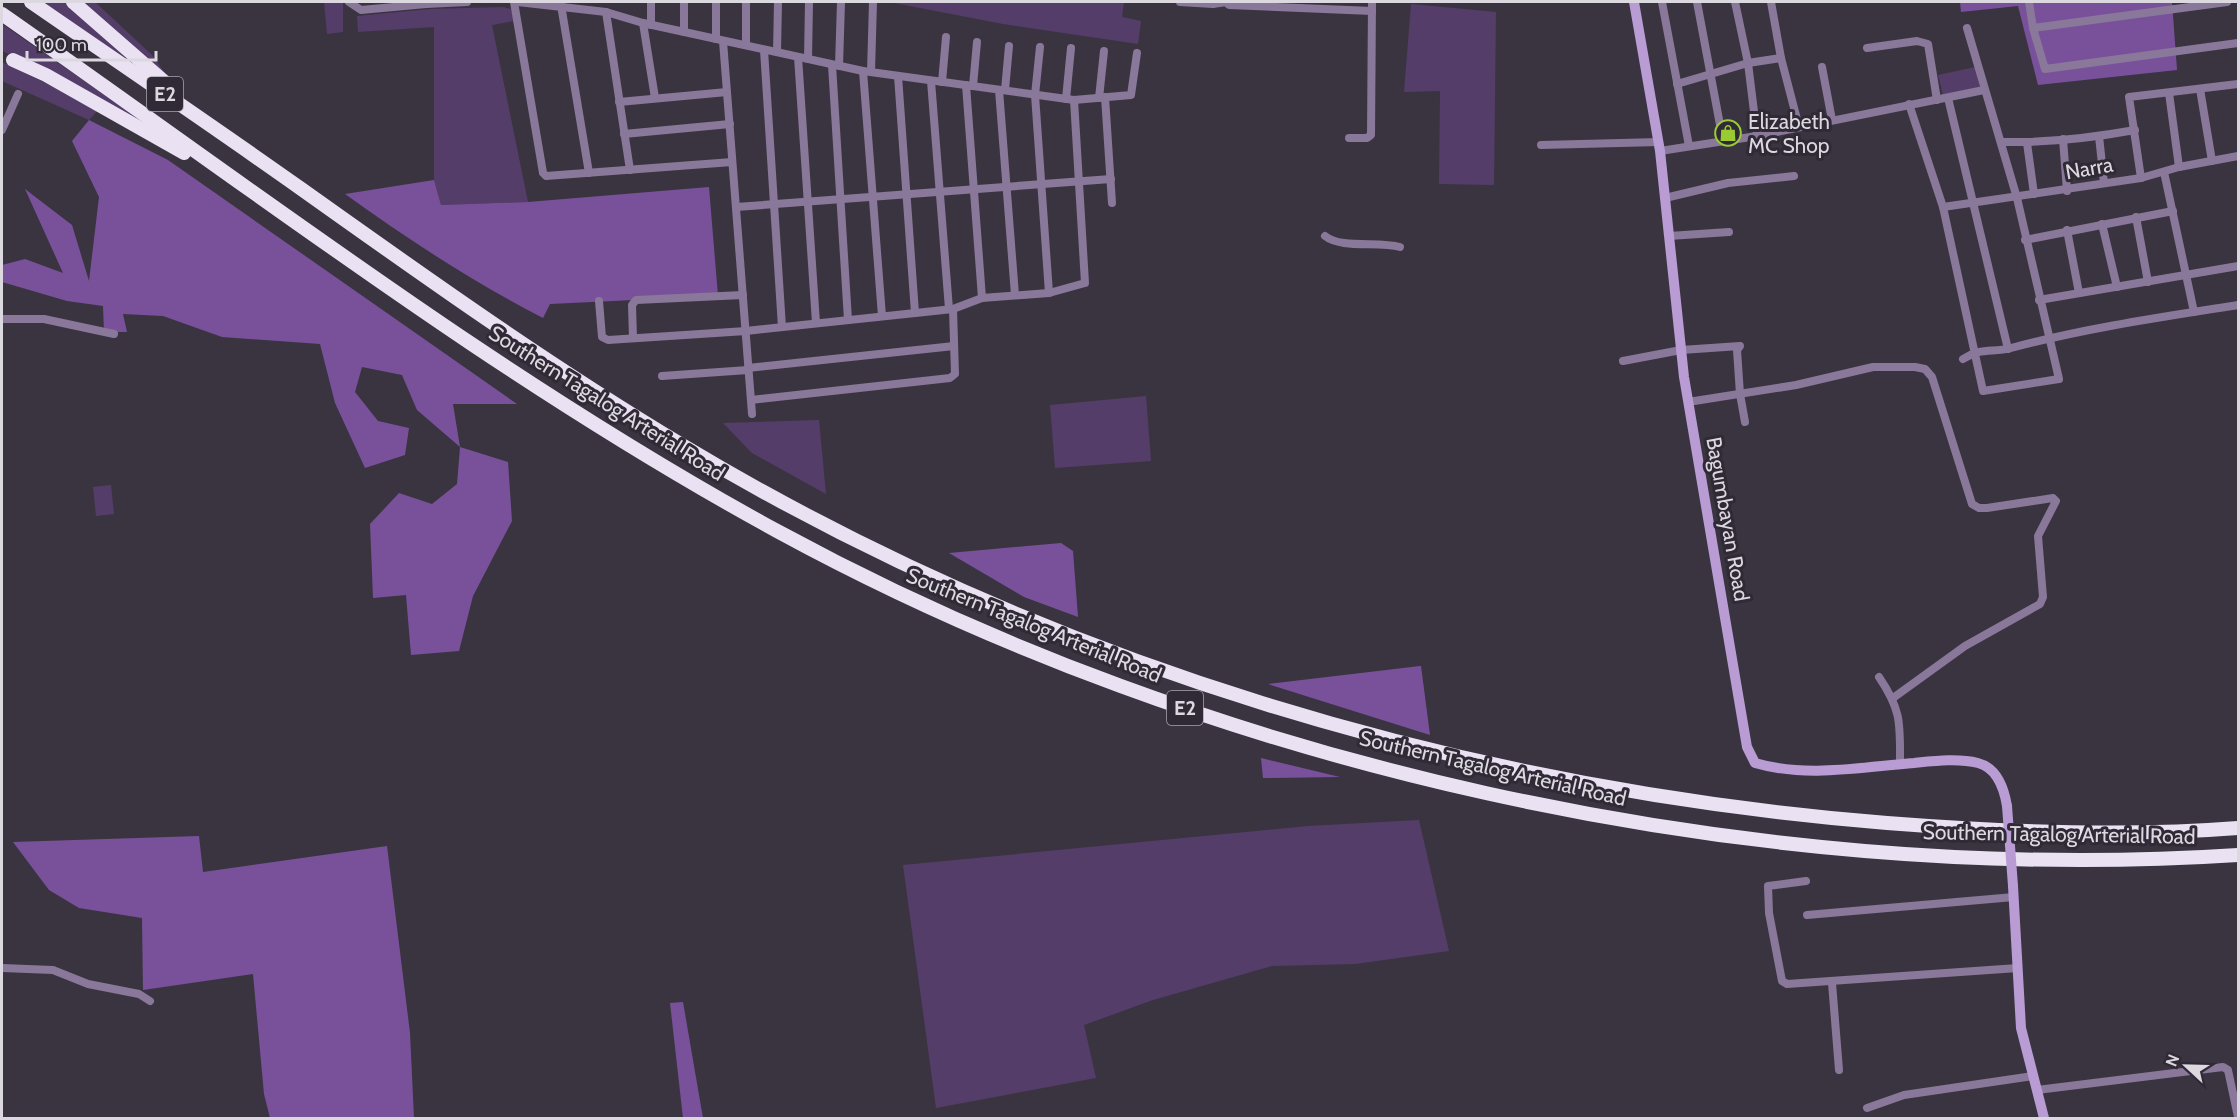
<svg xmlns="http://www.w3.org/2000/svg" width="2240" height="1120" viewBox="0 0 2240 1120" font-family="Cabin,sans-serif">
<rect width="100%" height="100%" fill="#3a3441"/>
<g fill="#553d6a">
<path d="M 39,2 L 67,2 L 125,55 L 125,58 L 122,59 Z"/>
<path d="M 78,2 L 95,2 L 152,55 L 172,83 Z"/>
<path d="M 324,2 L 343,2 L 343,32 L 327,34 Z"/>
<path d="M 889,2 L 1124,2 L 1122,17 L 1141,21 L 1138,44 L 1003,24 Z"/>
<path d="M 1411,4 L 1496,12 L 1494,185 L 1439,184 L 1440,91 L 1404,92 Z"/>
<path d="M 503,7 L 511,9 L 514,21 L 492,25 L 528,202 L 441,205 L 434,180 L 434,27 L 358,32 L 357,16 L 430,9 Z"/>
<path d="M 2,24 L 135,116 L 133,118 L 45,70 L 2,51 Z"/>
<path d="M 2,62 L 99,109 L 89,120 L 2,81 Z"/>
<path d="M 1975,67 L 1980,87 L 1943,95 L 1938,75 Z"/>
<path d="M 1146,396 L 1151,461 L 1055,468 L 1050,405 Z"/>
<path d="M 819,420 L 826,494 L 752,453 L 723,423 Z"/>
<path d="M 111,485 L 114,514 L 96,516 L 93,487 Z"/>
<path d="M 1419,820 L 1449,951 L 1355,964 L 1272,966 L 1153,1000 L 1084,1025 L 1096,1078 L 936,1108 L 903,865 L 1308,826 Z"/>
</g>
<g fill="#79519b">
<path d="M 1960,2 L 2172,2 L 2177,70 L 2038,85 L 2018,6 L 1961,12 Z"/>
<path d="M 89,120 L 168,160 L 517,404 L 453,404 L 460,447 L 508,462 L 512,521 L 473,596 L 459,651 L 411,655 L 406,595 L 373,598 L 370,524 L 399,493 L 432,504 L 457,484 L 460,447 L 417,410 L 402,375 L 362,367 L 355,392 L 378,421 L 409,428 L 405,455 L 365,468 L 335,403 L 320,344 L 222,337 L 163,316 L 123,314 L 127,332 L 104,332 L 103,306 L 67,301 L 2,282 L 2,265 L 25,259 L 63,273 L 25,189 L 72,225 L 89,281 L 99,197 L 72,141 Z"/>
<path d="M 434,180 L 441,205 L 528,202 L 709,187 L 718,296 L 550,304 L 543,318 C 473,282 409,240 345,194 Z"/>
<path d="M 1061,543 L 1073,551 L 1078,617 L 1024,597 L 949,553 Z"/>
<path d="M 1421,666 L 1430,735 L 1268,684 L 1420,666 Z"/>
<path d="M 1261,758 L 1340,777 L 1263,778 Z"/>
<path d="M 199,836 L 203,872 L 387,846 L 410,1033 L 414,1118 L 270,1118 L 264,1094 L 253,974 L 143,990 L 142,918 L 79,908 L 49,890 L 13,842 Z"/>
<path d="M 683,1002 L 703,1118 L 683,1118 L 670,1003 Z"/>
</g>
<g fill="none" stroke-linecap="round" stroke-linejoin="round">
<g stroke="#89789a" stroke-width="8">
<path d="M 349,2 L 361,10 L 426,4 L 426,2"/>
<path d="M 514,2 L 543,173 L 546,176 L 732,162"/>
<path d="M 518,2 L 606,12 L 643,23 L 863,71 L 1074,100 L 1131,95 L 1137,53"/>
<path d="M 1180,2 L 1213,4 L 1226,2 L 1229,5 L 1372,11"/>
<path d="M 1662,2 L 1689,146"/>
<path d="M 1697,2 L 1723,141"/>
<path d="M 1735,2 L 1748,63 L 1757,136"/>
<path d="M 1771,2 L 1781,58 L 1799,127"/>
<path d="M 2029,2 L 2033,28 L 2045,69 L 2238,43"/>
<path d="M 426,4 L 467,2"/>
<path d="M 561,5 L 589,173"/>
<path d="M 606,12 L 630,170"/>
<path d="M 643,23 L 655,98"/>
<path d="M 651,25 L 651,2"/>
<path d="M 2033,28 L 2227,2"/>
<path d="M 684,32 L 684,2"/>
<path d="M 716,39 L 716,2"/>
<path d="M 723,41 L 752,414"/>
<path d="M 746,45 L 746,2"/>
<path d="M 1040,47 L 1035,95 L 1049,293"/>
<path d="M 1867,48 L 1917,41 L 1928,44 L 1937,100"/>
<path d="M 764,50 L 782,327"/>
<path d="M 777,52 L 778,2"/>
<path d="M 798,57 L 816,323"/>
<path d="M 808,59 L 809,2"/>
<path d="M 832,65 L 848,320"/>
<path d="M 839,66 L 841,2"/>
<path d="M 1822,67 L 1832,120"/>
<path d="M 863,71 L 882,316"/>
<path d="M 871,72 L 873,2"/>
<path d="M 898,76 L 915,313"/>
<path d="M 931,81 L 949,309"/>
<path d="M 942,82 L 946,37"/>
<path d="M 1677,84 L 1748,63 L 1781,58"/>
<path d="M 966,85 L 982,298"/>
<path d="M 973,86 L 977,42"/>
<path d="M 2200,89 L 2212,161"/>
<path d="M 999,90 L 1015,295"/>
<path d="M 1005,90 L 1009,46"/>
<path d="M 2169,93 L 2179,167"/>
<path d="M 1105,97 L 1112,203"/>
<path d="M 1099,98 L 1104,51"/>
<path d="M 1948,98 L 2008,349"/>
<path d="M 1066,99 L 1071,48"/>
<path d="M 619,102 L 727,92"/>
<path d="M 1909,104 L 1943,207 L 1983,391 L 2059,379 L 2017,198 L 1967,28"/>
<path d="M 2,130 L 18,94"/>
<path d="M 624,134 L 730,124"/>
<path d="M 2099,136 L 2104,183"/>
<path d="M 1349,138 L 1367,138 L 1371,135 L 1372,2"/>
<path d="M 2063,139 L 2067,191"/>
<path d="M 2002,142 C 2046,143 2091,138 2135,130"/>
<path d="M 2027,143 L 2034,194"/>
<path d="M 1541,145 L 1659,142"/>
<path d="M 1660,151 L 1757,136 L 1984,90"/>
<path d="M 2164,172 L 2194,312"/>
<path d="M 2141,178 L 2129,97 L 2238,84"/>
<path d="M 1665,198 L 1728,183 L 1794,176"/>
<path d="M 736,207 L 1111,179"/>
<path d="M 1943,207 L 2141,178 L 2179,167 L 2238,156"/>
<path d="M 2136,217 L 2148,282"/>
<path d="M 2102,224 L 2117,287"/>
<path d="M 2067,230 L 2079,293"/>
<path d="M 1325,236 C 1341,249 1378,241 1400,247"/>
<path d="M 1669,236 L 1729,232"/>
<path d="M 2025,240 L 2173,211"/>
<path d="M 2039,300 L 2238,266"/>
<path d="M 599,301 L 602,337 L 608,340 L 746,331 L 953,309 L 982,298 L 1049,293 L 1085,283 L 1074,100"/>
<path d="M 2,319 L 44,319 L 114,334"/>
<path d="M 633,338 L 632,305 L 636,300 L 743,295"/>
<path d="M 1963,359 C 1981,347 1992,353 2011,348 C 2086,328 2162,317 2238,305"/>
<path d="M 1623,361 L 1681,350 L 1740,346 L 1737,350 L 1740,394 L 1745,422"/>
<path d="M 748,368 L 954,346"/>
<path d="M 662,376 L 748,370"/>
<path d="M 751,400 L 950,378 L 955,374 L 953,309"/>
<path d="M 1688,402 L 1796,385 L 1873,367 L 1915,367 L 1925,369 L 1932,377 L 1972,504 L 1979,508 L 1987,508 L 2053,498 L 2056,501 L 2038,536 L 2043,597 L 2040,604 L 1965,646 L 1893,698"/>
<path d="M 1879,677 C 1902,711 1900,724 1900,764"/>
<path d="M 1806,881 L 1768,886 L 1769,913 L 1782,981 L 1787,984 L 2018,968"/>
<path d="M 1807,915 L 2014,897"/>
<path d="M 2,968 L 53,970 L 88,984 L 139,994 L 150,1001"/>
<path d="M 1832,983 L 1839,1070"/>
<path d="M 2037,1090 L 2223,1067 L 2228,1070 L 2238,1117"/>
<path d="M 1867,1108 L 1904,1095 L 2033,1076"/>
</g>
<g stroke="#b89cd3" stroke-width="10">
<path d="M 1634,2 L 1660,151 L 1684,377 L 1747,747 L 1755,763 C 1806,778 1862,767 1914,763 C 1934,761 1958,758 1978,763 C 1997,768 2004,788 2007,806"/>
<path d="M 2013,886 L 2021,1028 L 2044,1118"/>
</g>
<g stroke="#eae2f3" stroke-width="14">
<path d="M 31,2 C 121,64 211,125 300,188 C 425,277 550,366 682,445 C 1047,664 1465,789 1887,823 C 2003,832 2122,837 2238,828"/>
<path d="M 73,2 L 176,92"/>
<path d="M 2,14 C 257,192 505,383 779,532 C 1209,766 1750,887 2238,855"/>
<path d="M 13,60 L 46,75 L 184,153"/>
</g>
<path stroke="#b89cd3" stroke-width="10" d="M 2007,806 L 2013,886"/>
</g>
<defs>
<g id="shop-ring" transform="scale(1.35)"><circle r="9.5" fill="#302a36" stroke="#9bcb33" stroke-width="1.5"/><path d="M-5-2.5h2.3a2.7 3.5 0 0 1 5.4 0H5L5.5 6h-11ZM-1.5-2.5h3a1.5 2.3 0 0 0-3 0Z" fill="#9bcb33"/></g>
</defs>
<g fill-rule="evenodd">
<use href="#shop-ring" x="1728" y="133"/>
</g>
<g text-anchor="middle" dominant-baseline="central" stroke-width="6" stroke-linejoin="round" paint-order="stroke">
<g fill="#302a36" stroke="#a8a4ad" stroke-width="1.5">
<rect x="147" y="77" width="36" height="34" rx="4.5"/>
<rect x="1167" y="691" width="36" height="34" rx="4.5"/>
</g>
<g font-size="20" font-weight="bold" fill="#dcd8e0">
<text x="165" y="94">E2</text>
<text x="1185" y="708">E2</text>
</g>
<g font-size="21" fill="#dcd8e0" stroke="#302a36" text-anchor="start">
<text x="1748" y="121">Elizabeth<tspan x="1748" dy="24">MC Shop</tspan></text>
</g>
<g font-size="21" fill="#dcd8e0" stroke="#302a36">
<text transform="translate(2089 168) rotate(-10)">Narra</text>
<text transform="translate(607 403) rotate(32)">Southern Tagalog Arterial Road</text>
<text transform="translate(1728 519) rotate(80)">Bagumbayan Road</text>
<text transform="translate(1034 625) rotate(22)">Southern Tagalog Arterial Road</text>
<text transform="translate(1493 768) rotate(13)">Southern Tagalog Arterial Road</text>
<text transform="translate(2059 834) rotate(1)">Southern Tagalog Arterial Road</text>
</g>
</g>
<rect width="2240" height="1120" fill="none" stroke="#dcd8e0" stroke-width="6"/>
<g transform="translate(2186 1066) rotate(292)" stroke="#302a36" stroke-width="4.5" paint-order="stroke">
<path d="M0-4.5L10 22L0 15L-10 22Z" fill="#dcd8e0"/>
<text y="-9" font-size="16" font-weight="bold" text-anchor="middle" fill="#dcd8e0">N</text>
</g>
<path d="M27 51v9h129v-9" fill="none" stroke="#dcd8e0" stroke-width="3"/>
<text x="36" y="51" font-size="18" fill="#dcd8e0" stroke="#302a36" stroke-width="4.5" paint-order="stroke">100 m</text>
</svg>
